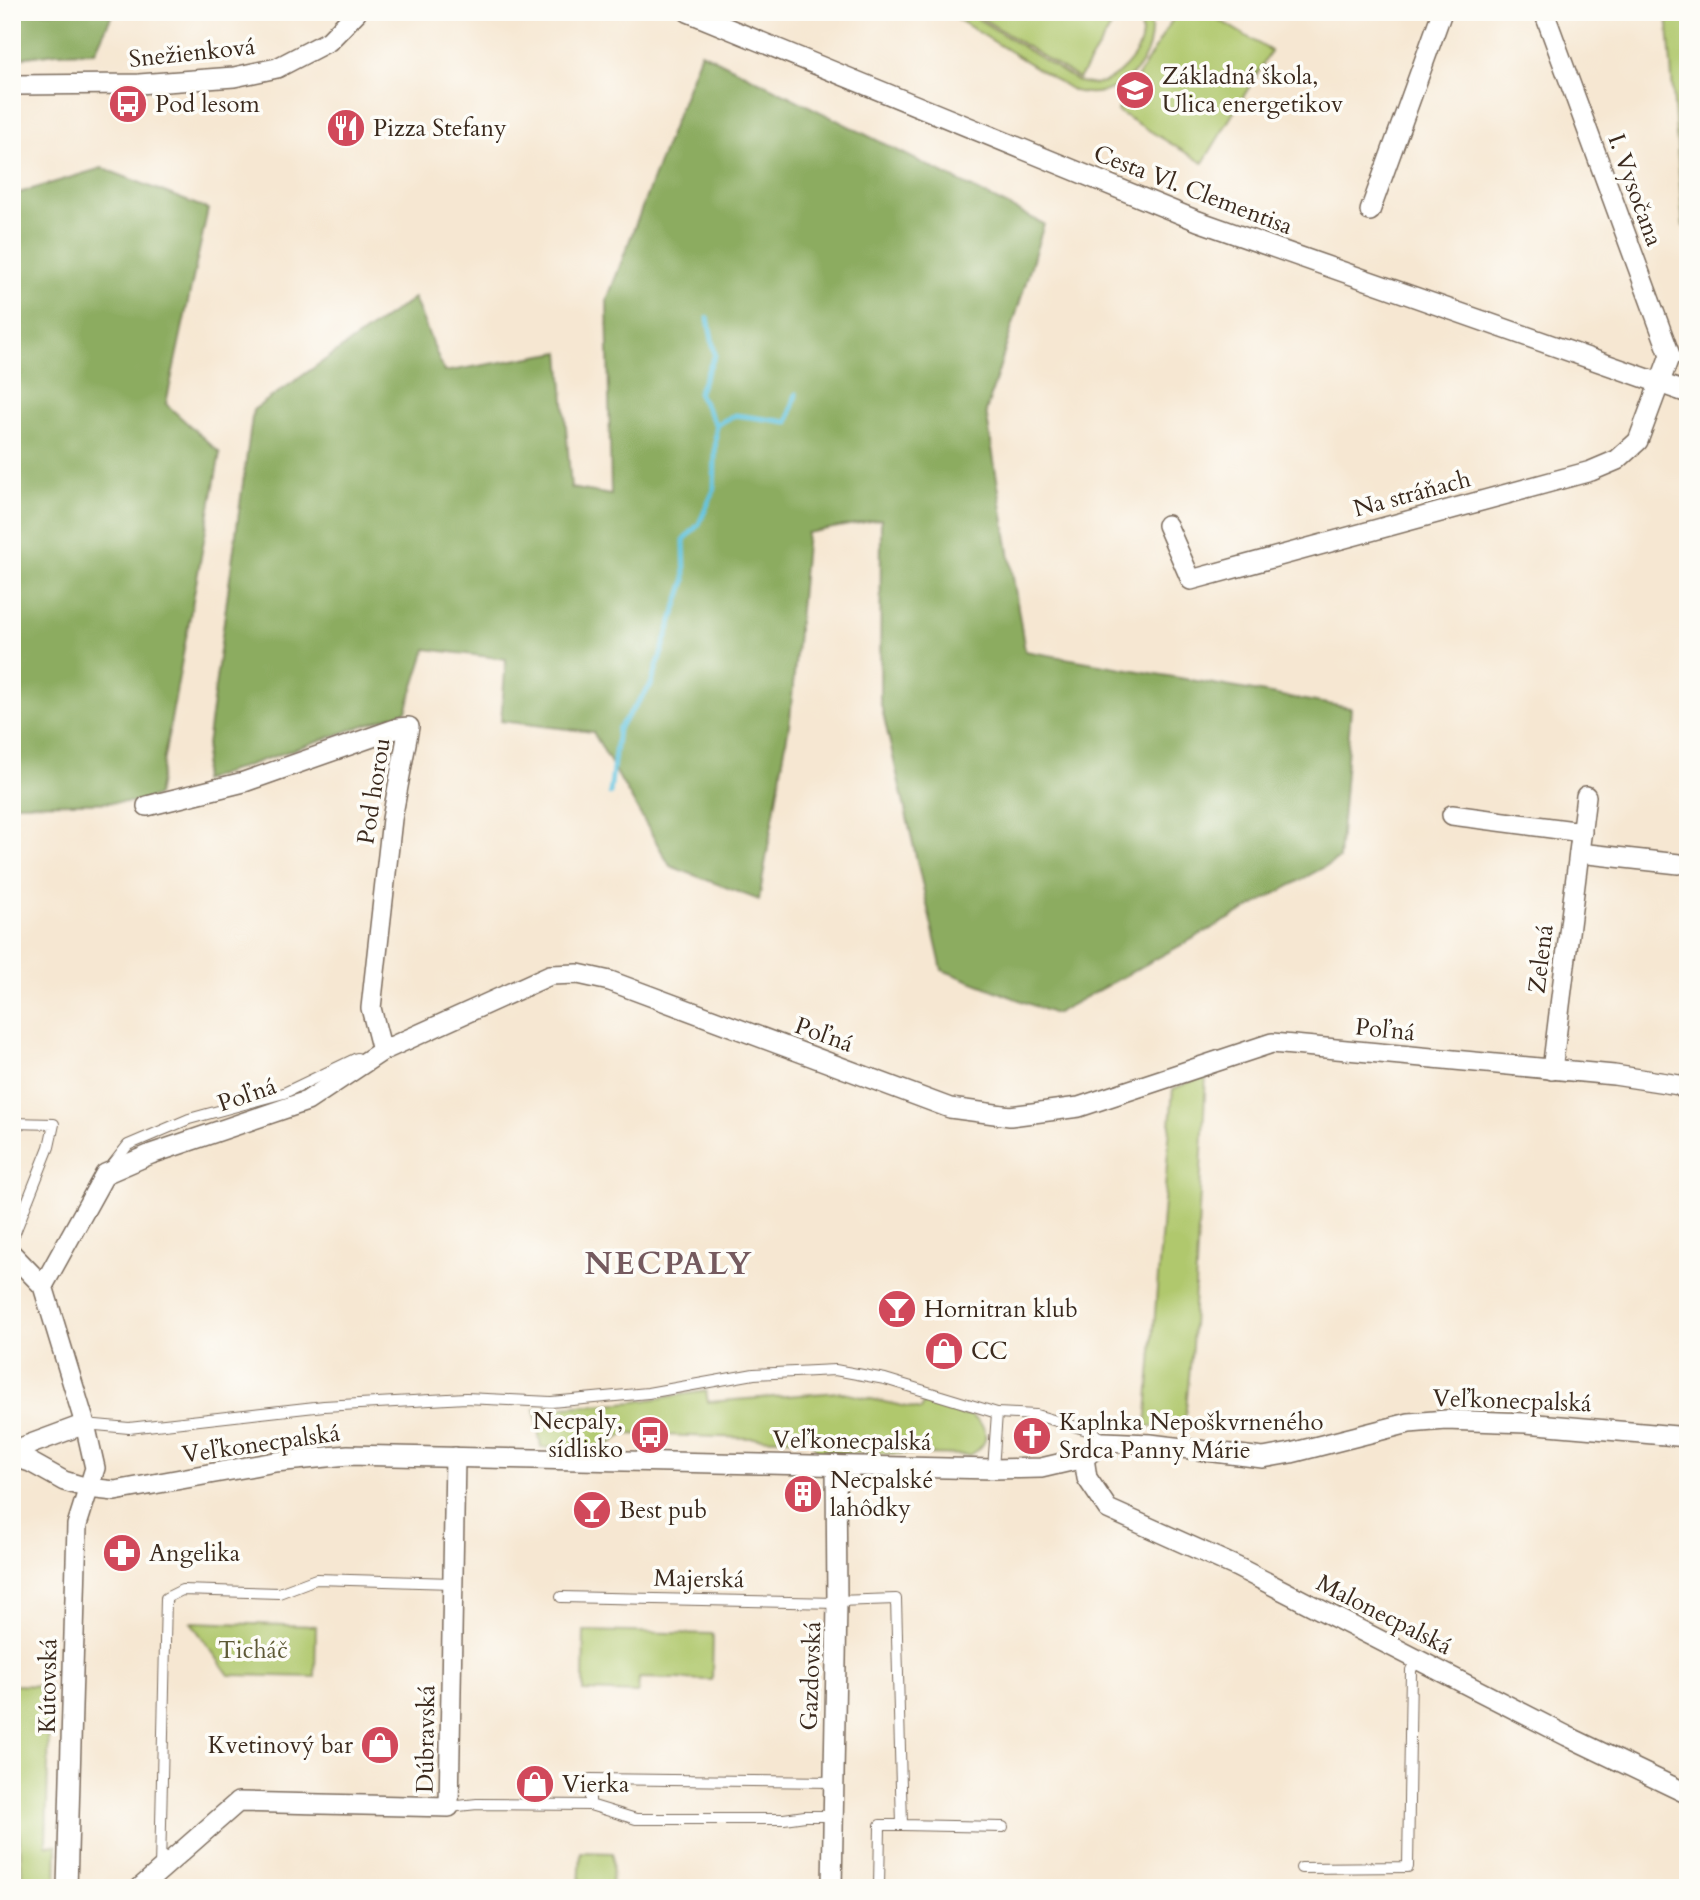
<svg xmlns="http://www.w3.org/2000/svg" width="1700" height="1900" viewBox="0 0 1700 1900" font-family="Cardo,serif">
<rect width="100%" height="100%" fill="#fdfcf7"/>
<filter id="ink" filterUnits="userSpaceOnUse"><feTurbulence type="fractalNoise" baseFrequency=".0143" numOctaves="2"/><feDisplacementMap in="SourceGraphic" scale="14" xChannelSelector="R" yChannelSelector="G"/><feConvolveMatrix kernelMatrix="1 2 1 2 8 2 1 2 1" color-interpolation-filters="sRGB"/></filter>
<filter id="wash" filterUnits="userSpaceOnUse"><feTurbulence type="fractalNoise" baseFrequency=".00686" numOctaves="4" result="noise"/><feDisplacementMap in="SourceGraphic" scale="28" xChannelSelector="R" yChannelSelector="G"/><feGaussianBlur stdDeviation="1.57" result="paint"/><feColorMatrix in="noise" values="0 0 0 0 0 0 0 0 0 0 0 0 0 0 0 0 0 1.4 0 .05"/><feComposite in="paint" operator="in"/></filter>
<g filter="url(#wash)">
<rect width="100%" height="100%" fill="#f6e7d2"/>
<g fill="#b0c86d" stroke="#767946" stroke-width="2">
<path d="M 946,12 L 967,12 L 1079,82 C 1084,83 1090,85 1095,84 C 1116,82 1141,55 1142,34 C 1142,27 1140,19 1139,12 L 1149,12 C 1161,57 1121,104 1074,91 Z"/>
<path d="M 972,12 L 1120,12 L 1079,79 Z"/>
<path d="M 1177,12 L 1206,12 L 1271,51 L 1203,163 L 1117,111 Z"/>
<path d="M 1667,12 L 1688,12 L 1688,228 L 1683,226 Z"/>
<path d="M 1206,1075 L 1192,1346 L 1184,1430 L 1146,1426 L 1173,1089 Z"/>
<path d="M 706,1391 L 708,1402 L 839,1392 L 921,1410 L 924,1401 L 965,1416 L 968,1414 C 989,1426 993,1442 970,1455 L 819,1452 L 810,1440 L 625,1434 L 606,1446 L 541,1448 L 535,1409 L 634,1402 Z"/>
<path d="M 191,1622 L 316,1626 L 315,1677 L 229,1675 Z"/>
<path d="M 584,1631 L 713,1634 L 712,1680 L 639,1678 L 638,1693 L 583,1691 Z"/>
<path d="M 12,1685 L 50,1686 L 46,1845 L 57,1846 L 56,1888 L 23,1888 L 12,1720 Z"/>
<path d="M 581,1852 L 613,1853 L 612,1888 L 579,1888 Z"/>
</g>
<g fill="#8cac60" stroke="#646b3f" stroke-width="2">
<path d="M 12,12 L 105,12 L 112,15 L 95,52 L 56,53 L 12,59 Z"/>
<path d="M 701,52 L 1044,224 L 986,411 L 1025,651 L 1351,708 L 1339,859 L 1055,1014 L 942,970 L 880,700 L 881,519 L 807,533 L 790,719 L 759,900 L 670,866 L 593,732 L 501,721 L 506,659 L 426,649 L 406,711 L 202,781 L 253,410 L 414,298 L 444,372 L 560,352 L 571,488 L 611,495 L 607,300 Z"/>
<path d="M 102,168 L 208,209 L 166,404 L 220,453 L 157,796 L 137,802 L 12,804 L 12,195 Z"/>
</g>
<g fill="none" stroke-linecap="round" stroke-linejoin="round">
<g stroke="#62c4e0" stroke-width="5">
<path d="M 716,425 L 735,415 L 788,422 L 796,394"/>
<path d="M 610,793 L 618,729 L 651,685 L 685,581 L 684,540 L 699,524 L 714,490 L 716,425 L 698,393 L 715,355 L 708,318"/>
</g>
</g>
</g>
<g filter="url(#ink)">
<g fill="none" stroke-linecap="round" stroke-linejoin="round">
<g stroke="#7c6c5d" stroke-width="12">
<g id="service">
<path d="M 1670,355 L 1688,361"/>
<path d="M 12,1123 L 54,1124 L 49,1147 L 12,1240"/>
<path d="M 110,1168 L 128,1145 L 189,1119 L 284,1093 L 357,1058"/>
<path d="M 85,1424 L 129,1428 L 324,1406 L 466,1398 L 551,1402 L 648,1393 L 754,1374 L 835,1370 L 885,1379 L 997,1413 L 1036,1415 L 1094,1432 L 1104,1442"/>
<path d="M 993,1469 L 997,1413"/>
<path d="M 561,1597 L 837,1603"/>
<path d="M 837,1601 L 896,1599 L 902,1825 L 1003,1827"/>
<path d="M 590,1805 L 590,1779 L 833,1782"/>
<path d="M 449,1807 L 477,1804 L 590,1805 L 636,1819 L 784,1819 L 805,1816 L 832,1816"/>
<path d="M 1301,1868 L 1408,1867 L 1411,1670 L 1417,1659"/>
<path d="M 160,1869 L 166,1598 L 182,1590 L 279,1593 L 316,1579 L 453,1583"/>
<path d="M 879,1888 L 880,1825 L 902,1825"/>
</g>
</g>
<g stroke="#7c6c5d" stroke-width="22">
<g id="minor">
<path d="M 688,12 L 1198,221 L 1688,393"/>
<path d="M 12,85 L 139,84 L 234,77 L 277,68 L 329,41 L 357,12"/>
<path d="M 1370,211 L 1442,12"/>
<path d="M 1167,525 L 1191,580 L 1591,471 L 1617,460 L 1638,441 L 1670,355 L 1544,12"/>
<path d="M 147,806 L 244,782 L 398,728 L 409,727 L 392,819 L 371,1008 L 382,1051"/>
<path d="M 1452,815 L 1582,832"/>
<path d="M 1579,853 L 1679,864"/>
<path d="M 1552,1070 L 1586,796"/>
<path d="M 12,1254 L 43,1286 L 85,1424 L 95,1468 L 77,1525 L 67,1888"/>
<path d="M 43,1286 L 105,1174 L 151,1154 L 307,1101 L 382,1051 L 550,975 L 578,974 L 610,981 L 950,1108 L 1010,1116 L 1079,1107 L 1272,1043 L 1614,1075 L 1679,1085 L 1688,1092"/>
<path d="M 12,1451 L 85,1424"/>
<path d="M 12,1456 L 30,1462 L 64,1481 L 88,1488 L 115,1491 L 275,1462 L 348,1455 L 993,1469 L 1041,1468 L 1084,1458 L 1104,1442 L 1150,1444 L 1263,1458 L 1291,1453 L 1409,1423 L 1446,1420 L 1526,1423 L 1688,1437"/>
<path d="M 1084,1458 L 1087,1478 L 1108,1509 L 1237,1567 L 1567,1736 L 1688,1794"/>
<path d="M 140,1888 L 238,1802 L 449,1807 L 455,1457"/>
<path d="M 832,1888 L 837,1603 L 836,1465"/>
</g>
</g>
<use href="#service" stroke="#fff" stroke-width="10"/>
<use href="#minor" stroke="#fff" stroke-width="19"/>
</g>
</g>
<defs>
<g id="school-disc" transform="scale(2.0125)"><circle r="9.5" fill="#d1495b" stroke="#fdfcf7"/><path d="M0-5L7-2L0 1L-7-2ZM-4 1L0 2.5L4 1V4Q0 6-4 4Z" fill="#fff"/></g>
<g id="bus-disc" transform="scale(2.0125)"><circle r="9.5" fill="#d1495b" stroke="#fdfcf7"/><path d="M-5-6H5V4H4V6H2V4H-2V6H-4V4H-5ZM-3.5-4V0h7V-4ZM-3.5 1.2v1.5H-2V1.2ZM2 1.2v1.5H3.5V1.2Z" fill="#fff"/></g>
<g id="restaurant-disc" transform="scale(2.0125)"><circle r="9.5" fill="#d1495b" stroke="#fdfcf7"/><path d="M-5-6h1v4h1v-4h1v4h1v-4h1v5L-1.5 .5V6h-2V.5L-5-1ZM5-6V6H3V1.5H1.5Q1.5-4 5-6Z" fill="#fff"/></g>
<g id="bar-disc" transform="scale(2.0125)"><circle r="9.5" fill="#d1495b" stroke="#fdfcf7"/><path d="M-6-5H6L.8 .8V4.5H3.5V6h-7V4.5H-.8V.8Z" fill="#fff"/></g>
<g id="shop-disc" transform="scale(2.0125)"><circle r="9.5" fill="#d1495b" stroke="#fdfcf7"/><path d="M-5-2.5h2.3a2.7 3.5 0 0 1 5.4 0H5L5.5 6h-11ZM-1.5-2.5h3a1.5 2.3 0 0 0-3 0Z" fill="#fff"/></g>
<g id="church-disc" transform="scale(2.0125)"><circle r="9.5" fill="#d1495b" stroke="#fdfcf7"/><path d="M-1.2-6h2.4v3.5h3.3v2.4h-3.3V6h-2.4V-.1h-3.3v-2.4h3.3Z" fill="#fff"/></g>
<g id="building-disc" transform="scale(2.0125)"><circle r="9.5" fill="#d1495b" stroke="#fdfcf7"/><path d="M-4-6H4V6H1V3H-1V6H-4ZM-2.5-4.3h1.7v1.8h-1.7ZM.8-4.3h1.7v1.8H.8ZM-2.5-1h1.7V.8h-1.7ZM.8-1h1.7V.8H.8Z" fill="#fff"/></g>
<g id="pharmacy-disc" transform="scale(2.0125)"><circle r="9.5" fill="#d1495b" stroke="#fdfcf7"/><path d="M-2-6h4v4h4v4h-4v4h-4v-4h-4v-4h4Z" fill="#fff"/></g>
</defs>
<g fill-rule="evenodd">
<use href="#school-disc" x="1135" y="90"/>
<use href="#bus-disc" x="128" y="104"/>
<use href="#restaurant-disc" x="346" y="128"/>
<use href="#bar-disc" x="897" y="1309"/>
<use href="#shop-disc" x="944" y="1351"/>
<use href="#bus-disc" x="650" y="1435"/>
<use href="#church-disc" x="1032" y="1436"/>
<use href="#building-disc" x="803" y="1494"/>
<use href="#bar-disc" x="592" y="1510"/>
<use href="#pharmacy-disc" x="122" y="1553"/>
<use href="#shop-disc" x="380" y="1745"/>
<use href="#shop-disc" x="535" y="1784"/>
</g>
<g text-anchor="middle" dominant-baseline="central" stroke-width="7" stroke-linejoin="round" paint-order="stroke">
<g font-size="24" fill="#3b2a1e" stroke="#fdfcf7">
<text transform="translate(192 53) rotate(-6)">Snežienková</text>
<text transform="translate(1193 190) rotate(21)">Cesta Vl. Clementisa</text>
<text transform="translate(1635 190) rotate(70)">I. Vysočana</text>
<text transform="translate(1412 494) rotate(-15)">Na stráňach</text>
<text transform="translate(374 791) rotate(-81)">Pod horou</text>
<text transform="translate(1541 959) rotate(-83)">Zelená</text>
<text transform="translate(1385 1030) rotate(6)">Poľná</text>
<text transform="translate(824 1035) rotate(20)">Poľná</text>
<text transform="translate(247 1095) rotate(-19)">Poľná</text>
<text transform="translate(1512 1401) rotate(2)">Veľkonecpalská</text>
<text transform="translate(852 1441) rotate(1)">Veľkonecpalská</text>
<text transform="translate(261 1444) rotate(-8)">Veľkonecpalská</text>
<text transform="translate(699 1579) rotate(1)">Majerská</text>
<text transform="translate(1384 1615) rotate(27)">Malonecpalská</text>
<text transform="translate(811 1676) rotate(-88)">Gazdovská</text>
<text transform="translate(48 1686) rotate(-89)">Kútovská</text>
<text transform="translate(426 1739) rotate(-89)">Dúbravská</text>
</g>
<g font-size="24" fill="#3b2a1e" stroke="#fdfcf7" text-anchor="start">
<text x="1162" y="76">Základná škola,<tspan x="1162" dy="28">Ulica energetikov</tspan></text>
<text x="155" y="104">Pod lesom</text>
<text x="373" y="128">Pizza Stefany</text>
<text x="924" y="1309">Hornitran klub</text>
<text x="971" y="1351">CC</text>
<text x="623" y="1421" text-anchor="end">Necpaly,<tspan x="623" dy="28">sídlisko</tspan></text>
<text x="1059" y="1422">Kaplnka Nepoškvrneného<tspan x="1059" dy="28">Srdca Panny Márie</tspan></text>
<text x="830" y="1480">Necpalské<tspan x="830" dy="28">lahôdky</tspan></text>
<text x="619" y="1510">Best pub</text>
<text x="149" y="1553">Angelika</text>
<text x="353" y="1745" text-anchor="end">Kvetinový bar</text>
<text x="562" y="1784">Vierka</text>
</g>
<g font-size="24" fill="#5e5936" stroke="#fdfcf7">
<text x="253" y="1650">Ticháč</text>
</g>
<g font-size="32" font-weight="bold" letter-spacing="2" fill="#755a5f" stroke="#fdfcf7">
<text x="669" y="1264">NECPALY</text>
</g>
</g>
<rect width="1700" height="1900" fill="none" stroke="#fdfcf7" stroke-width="42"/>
</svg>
